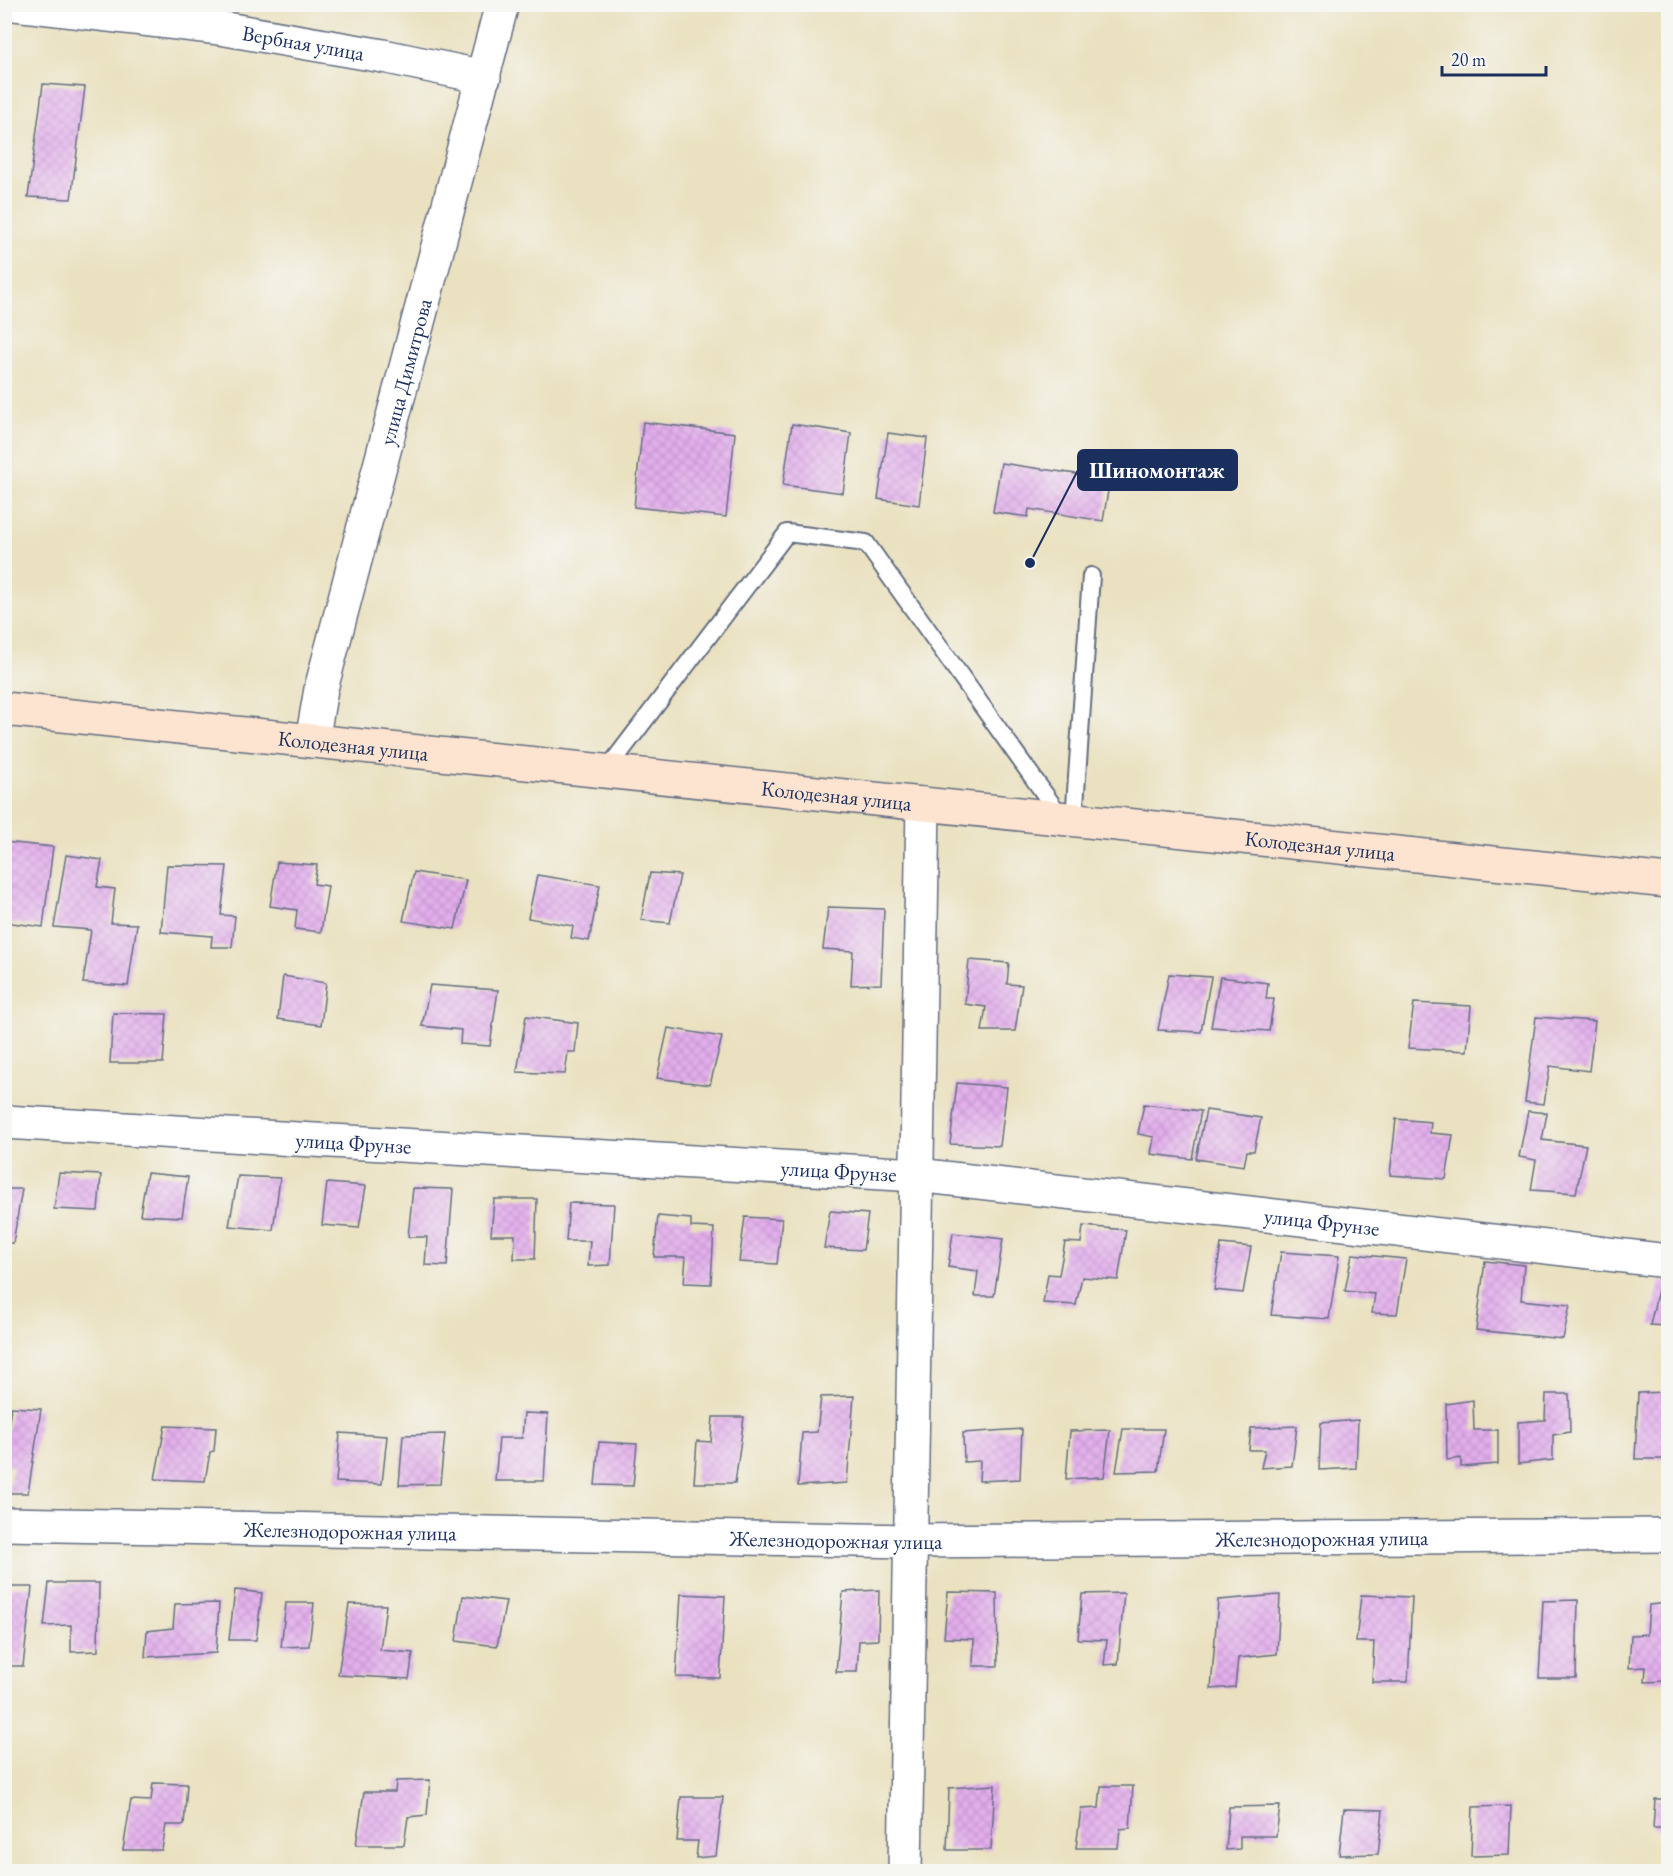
<svg xmlns="http://www.w3.org/2000/svg" width="1673" height="1876" viewBox="0 0 1673 1876" font-family="'EB Garamond',serif">
<defs>
<pattern id="building-cross-hatch" width="8" height="8" patternUnits="userSpaceOnUse" patternTransform="scale(1.5)"><rect width="8" height="8" fill="#e3aeec"/><path d="M0 0l8 8M0 8l8-8" fill="none" stroke="#c296cd"/></pattern>
</defs>
<rect width="100%" height="100%" fill="#f6f6f2"/>
<filter id="ink" filterUnits="userSpaceOnUse"><feTurbulence type="fractalNoise" baseFrequency=".0167" numOctaves="2"/><feDisplacementMap in="SourceGraphic" scale="12" xChannelSelector="R" yChannelSelector="G"/><feConvolveMatrix kernelMatrix="1 2 1 2 8 2 1 2 1" color-interpolation-filters="sRGB"/></filter>
<filter id="wash" filterUnits="userSpaceOnUse"><feTurbulence type="fractalNoise" baseFrequency=".008" numOctaves="4" result="noise"/><feDisplacementMap in="SourceGraphic" scale="24" xChannelSelector="R" yChannelSelector="G"/><feGaussianBlur stdDeviation="1.35" result="paint"/><feColorMatrix in="noise" values="0 0 0 0 0 0 0 0 0 0 0 0 0 0 0 0 0 1.4 0 .05"/><feComposite in="paint" operator="in"/></filter>
<g filter="url(#wash)">
<rect width="100%" height="100%" fill="#eae1c0"/>
<g id="blocks">
<g fill="url(#building-cross-hatch)">
<path d="M 43,84 L 85,87 L 71,199 L 28,197 Z"/>
<path d="M 643,422 L 735,433 L 726,517 L 634,507 Z"/>
<path d="M 792,424 L 851,433 L 843,493 L 783,485 Z"/>
<path d="M 888,433 L 927,438 L 919,505 L 878,499 Z"/>
<path d="M 1001,463 L 1110,479 L 1103,521 L 1029,509 L 1028,517 L 993,512 Z"/>
<path d="M 4,842 L 53,847 L 43,927 L 4,922 Z"/>
<path d="M 66,855 L 102,860 L 97,887 L 115,889 L 111,923 L 137,924 L 128,986 L 83,983 L 91,930 L 54,927 Z"/>
<path d="M 277,862 L 317,865 L 314,884 L 328,886 L 321,932 L 295,929 L 297,910 L 270,906 Z"/>
<path d="M 167,865 L 227,866 L 221,915 L 235,916 L 232,947 L 211,947 L 212,936 L 161,932 Z"/>
<path d="M 414,872 L 466,880 L 455,929 L 403,921 Z"/>
<path d="M 650,873 L 680,875 L 670,923 L 641,920 Z"/>
<path d="M 537,875 L 600,885 L 589,941 L 571,938 L 573,926 L 528,918 Z"/>
<path d="M 828,907 L 884,909 L 881,984 L 851,985 L 853,951 L 823,949 Z"/>
<path d="M 969,960 L 1009,963 L 1007,984 L 1022,985 L 1015,1031 L 982,1031 L 986,1007 L 965,1004 Z"/>
<path d="M 1169,974 L 1211,977 L 1201,1032 L 1158,1030 Z"/>
<path d="M 283,976 L 326,983 L 321,1025 L 278,1019 Z"/>
<path d="M 1220,977 L 1268,983 L 1266,999 L 1274,999 L 1269,1031 L 1211,1027 Z"/>
<path d="M 430,985 L 498,990 L 490,1046 L 460,1044 L 461,1030 L 422,1026 Z"/>
<path d="M 1414,1003 L 1471,1006 L 1467,1051 L 1408,1048 Z"/>
<path d="M 113,1013 L 167,1014 L 163,1063 L 110,1063 Z"/>
<path d="M 526,1016 L 578,1023 L 575,1052 L 568,1052 L 565,1074 L 517,1072 Z"/>
<path d="M 1536,1017 L 1595,1021 L 1589,1071 L 1550,1066 L 1544,1104 L 1525,1102 Z"/>
<path d="M 668,1028 L 722,1037 L 710,1085 L 657,1078 Z"/>
<path d="M 957,1083 L 1007,1087 L 1000,1146 L 950,1144 Z"/>
<path d="M 1144,1104 L 1201,1111 L 1192,1159 L 1151,1154 L 1154,1137 L 1138,1134 Z"/>
<path d="M 1206,1110 L 1261,1118 L 1254,1151 L 1247,1151 L 1244,1166 L 1196,1159 Z"/>
<path d="M 1528,1111 L 1547,1113 L 1542,1140 L 1586,1145 L 1576,1193 L 1531,1190 L 1536,1160 L 1519,1157 Z"/>
<path d="M 1396,1119 L 1431,1122 L 1430,1133 L 1453,1135 L 1446,1179 L 1390,1175 Z"/>
<path d="M 59,1173 L 101,1175 L 98,1211 L 54,1209 Z"/>
<path d="M 147,1173 L 188,1177 L 182,1217 L 140,1215 Z"/>
<path d="M 238,1176 L 280,1178 L 273,1230 L 229,1226 Z"/>
<path d="M 327,1183 L 366,1186 L 359,1228 L 322,1225 Z"/>
<path d="M 413,1188 L 453,1189 L 447,1266 L 425,1265 L 427,1237 L 408,1237 Z"/>
<path d="M 4,1189 L 22,1189 L 13,1243 L 4,1243 Z"/>
<path d="M 494,1199 L 537,1199 L 535,1259 L 514,1259 L 515,1235 L 491,1235 Z"/>
<path d="M 569,1203 L 614,1204 L 610,1265 L 588,1266 L 590,1241 L 566,1241 Z"/>
<path d="M 830,1211 L 868,1214 L 863,1250 L 824,1248 Z"/>
<path d="M 658,1216 L 691,1219 L 691,1227 L 714,1228 L 711,1284 L 684,1283 L 686,1257 L 654,1257 Z"/>
<path d="M 745,1217 L 782,1219 L 777,1264 L 739,1262 Z"/>
<path d="M 1083,1226 L 1126,1230 L 1118,1280 L 1082,1277 L 1076,1305 L 1043,1303 L 1048,1274 L 1059,1275 L 1065,1242 L 1081,1243 Z"/>
<path d="M 953,1233 L 1003,1239 L 994,1296 L 975,1296 L 978,1271 L 948,1267 Z"/>
<path d="M 1221,1244 L 1251,1247 L 1243,1293 L 1214,1290 Z"/>
<path d="M 1281,1252 L 1339,1256 L 1329,1319 L 1271,1315 Z"/>
<path d="M 1352,1254 L 1406,1259 L 1397,1314 L 1372,1313 L 1375,1294 L 1345,1291 Z"/>
<path d="M 1485,1261 L 1524,1265 L 1521,1300 L 1570,1305 L 1563,1339 L 1476,1330 Z"/>
<path d="M 1660,1281 L 1668,1282 L 1668,1326 L 1650,1325 Z"/>
<path d="M 1668,1392 L 1668,1459 L 1635,1459 L 1638,1393 Z"/>
<path d="M 1546,1394 L 1569,1394 L 1570,1432 L 1553,1435 L 1553,1460 L 1518,1464 L 1518,1422 L 1545,1420 Z"/>
<path d="M 854,1396 L 847,1483 L 798,1486 L 802,1433 L 817,1432 L 821,1397 Z"/>
<path d="M 1473,1400 L 1474,1430 L 1498,1430 L 1498,1464 L 1461,1467 L 1461,1458 L 1447,1460 L 1446,1404 Z"/>
<path d="M 11,1407 L 41,1409 L 28,1493 L 8,1493 L 13,1466 L 4,1466 L 4,1461 Z"/>
<path d="M 524,1413 L 548,1414 L 544,1481 L 495,1481 L 499,1438 L 522,1438 Z"/>
<path d="M 713,1417 L 744,1417 L 735,1483 L 694,1483 L 697,1441 L 711,1442 Z"/>
<path d="M 1358,1420 L 1356,1468 L 1319,1470 L 1321,1423 Z"/>
<path d="M 165,1426 L 216,1428 L 214,1451 L 210,1452 L 205,1481 L 155,1479 Z"/>
<path d="M 1297,1426 L 1292,1466 L 1261,1468 L 1265,1450 L 1249,1450 L 1251,1428 Z"/>
<path d="M 1022,1429 L 1020,1479 L 979,1481 L 980,1461 L 964,1462 L 963,1433 Z"/>
<path d="M 1123,1429 L 1164,1429 L 1158,1471 L 1116,1472 Z"/>
<path d="M 1110,1430 L 1104,1477 L 1066,1479 L 1070,1431 Z"/>
<path d="M 340,1433 L 387,1436 L 382,1484 L 336,1482 Z"/>
<path d="M 445,1434 L 440,1484 L 399,1485 L 403,1435 Z"/>
<path d="M 599,1442 L 637,1444 L 633,1486 L 595,1485 Z"/>
<path d="M 49,1583 L 99,1583 L 98,1651 L 71,1652 L 71,1625 L 44,1626 Z"/>
<path d="M 5,1587 L 32,1587 L 23,1666 L 5,1666 Z"/>
<path d="M 235,1590 L 262,1593 L 256,1640 L 229,1640 Z"/>
<path d="M 879,1590 L 878,1640 L 859,1641 L 857,1672 L 836,1672 L 843,1592 Z"/>
<path d="M 948,1592 L 997,1593 L 998,1666 L 973,1666 L 974,1639 L 944,1638 Z"/>
<path d="M 1124,1593 L 1118,1664 L 1104,1665 L 1107,1640 L 1078,1639 L 1082,1594 Z"/>
<path d="M 681,1594 L 725,1596 L 720,1678 L 676,1677 Z"/>
<path d="M 1280,1595 L 1277,1654 L 1238,1658 L 1235,1687 L 1211,1689 L 1218,1600 Z"/>
<path d="M 1361,1595 L 1412,1597 L 1408,1682 L 1372,1682 L 1374,1642 L 1356,1642 Z"/>
<path d="M 463,1596 L 506,1601 L 497,1646 L 456,1641 Z"/>
<path d="M 1578,1600 L 1576,1678 L 1539,1678 L 1543,1601 Z"/>
<path d="M 219,1603 L 216,1653 L 145,1657 L 147,1631 L 173,1628 L 175,1604 Z"/>
<path d="M 286,1603 L 314,1603 L 309,1646 L 281,1647 Z"/>
<path d="M 1668,1603 L 1668,1681 L 1645,1682 L 1646,1667 L 1629,1668 L 1631,1635 L 1647,1634 L 1649,1605 Z"/>
<path d="M 349,1604 L 386,1605 L 380,1650 L 413,1653 L 409,1679 L 338,1675 Z"/>
<path d="M 430,1780 L 427,1815 L 408,1817 L 404,1845 L 356,1845 L 364,1792 L 395,1792 L 396,1781 Z"/>
<path d="M 153,1783 L 187,1784 L 184,1825 L 166,1825 L 162,1850 L 123,1850 L 131,1800 L 151,1801 Z"/>
<path d="M 995,1785 L 991,1850 L 947,1850 L 949,1788 Z"/>
<path d="M 1101,1786 L 1133,1786 L 1130,1828 L 1120,1829 L 1118,1848 L 1076,1848 L 1081,1809 L 1099,1808 Z"/>
<path d="M 681,1797 L 723,1797 L 716,1856 L 696,1858 L 698,1841 L 677,1841 Z"/>
<path d="M 1655,1799 L 1668,1799 L 1668,1828 L 1653,1828 Z"/>
<path d="M 1280,1806 L 1276,1836 L 1240,1836 L 1240,1849 L 1226,1850 L 1229,1807 Z"/>
<path d="M 1511,1806 L 1509,1855 L 1471,1856 L 1473,1807 Z"/>
<path d="M 1344,1809 L 1383,1810 L 1378,1854 L 1339,1855 Z"/>
</g>
</g>
</g>
<g filter="url(#ink)">
<use href="#blocks" fill-opacity="0" stroke="#636d80" stroke-width="1.5"/>
<g fill="none" stroke-linecap="round" stroke-linejoin="round">
<g stroke="#636d80" stroke-width="20">
<g id="lane">
<path d="M 606,771 L 787,533 L 866,543 L 1061,817"/>
<path d="M 1074,820 L 1091,576"/>
</g>
</g>
<g stroke="#636d80" stroke-width="36">
<g id="street">
<path id="s1" d="M 15,4 L 220,28 L 383,56 L 484,77"/>
<path id="s2" d="M 312,741 L 321,689 L 502,4"/>
<path id="s3" d="M 4,1122 L 917,1175 L 1668,1261"/>
<path id="s4" d="M 4,1524 L 910,1541 L 1668,1535"/>
<path d="M 905,1872 L 923,804"/>
</g>
</g>
<g stroke="#636d80" stroke-width="36">
<g id="secondary">
<path id="s5" d="M 4,709 L 1668,881"/>
</g>
</g>
<use href="#lane" stroke="#fff" stroke-width="16"/>
<use href="#street" stroke="#fff" stroke-width="33"/>
<use href="#secondary" stroke="#fde4d1" stroke-width="33"/>
</g>
</g>
<g text-anchor="middle" dominant-baseline="central" stroke-width="4.5" stroke-linejoin="round" paint-order="stroke">
<g font-size="21" fill="#1b2f5e" stroke="#f6f6f2">
<text stroke="none"><textPath href="#s1" startOffset="291">Вербная улица</textPath></text>
<text stroke="none"><textPath href="#s2" startOffset="381">улица Димитрова</textPath></text>
<text stroke="none"><textPath href="#s5" startOffset="351">Колодезная улица</textPath></text>
<text stroke="none"><textPath href="#s5" startOffset="837">Колодезная улица</textPath></text>
<text stroke="none"><textPath href="#s5" startOffset="1323">Колодезная улица</textPath></text>
<text stroke="none"><textPath href="#s3" startOffset="350">улица Фрунзе</textPath></text>
<text stroke="none"><textPath href="#s3" startOffset="836">улица Фрунзе</textPath></text>
<text stroke="none"><textPath href="#s3" startOffset="1322">улица Фрунзе</textPath></text>
<text stroke="none"><textPath href="#s4" startOffset="346">Железнодорожная улица</textPath></text>
<text stroke="none"><textPath href="#s4" startOffset="1318">Железнодорожная улица</textPath></text>
<text stroke="none"><textPath href="#s4" startOffset="832">Железнодорожная улица</textPath></text>
</g>
</g>
<path fill="none" stroke="#1b2f5e" stroke-width="2" d="M1030 563L1078 470"/>
<circle fill="#1b2f5e" stroke="#f6f6f2" stroke-width="2" cx="1030" cy="563" r="6"/>
<rect fill="#1b2f5e" stroke="#1b2f5e" stroke-width="2" x="1078" y="450" width="159" height="40" rx="6"/>
<g font-size="22" text-anchor="middle" font-weight="bold" fill="#fff">
<text x="1157" y="478">Шиномонтаж</text>
</g>
<rect width="1673" height="1876" fill="none" stroke="#f6f6f2" stroke-width="24"/>
<path d="M1442 66v9h104v-9" fill="none" stroke="#1b2f5e" stroke-width="3"/>
<text x="1451" y="66" font-size="18" fill="#1b2f5e" stroke="#f6f6f2" stroke-width="4.5" paint-order="stroke">20 m</text>
</svg>
